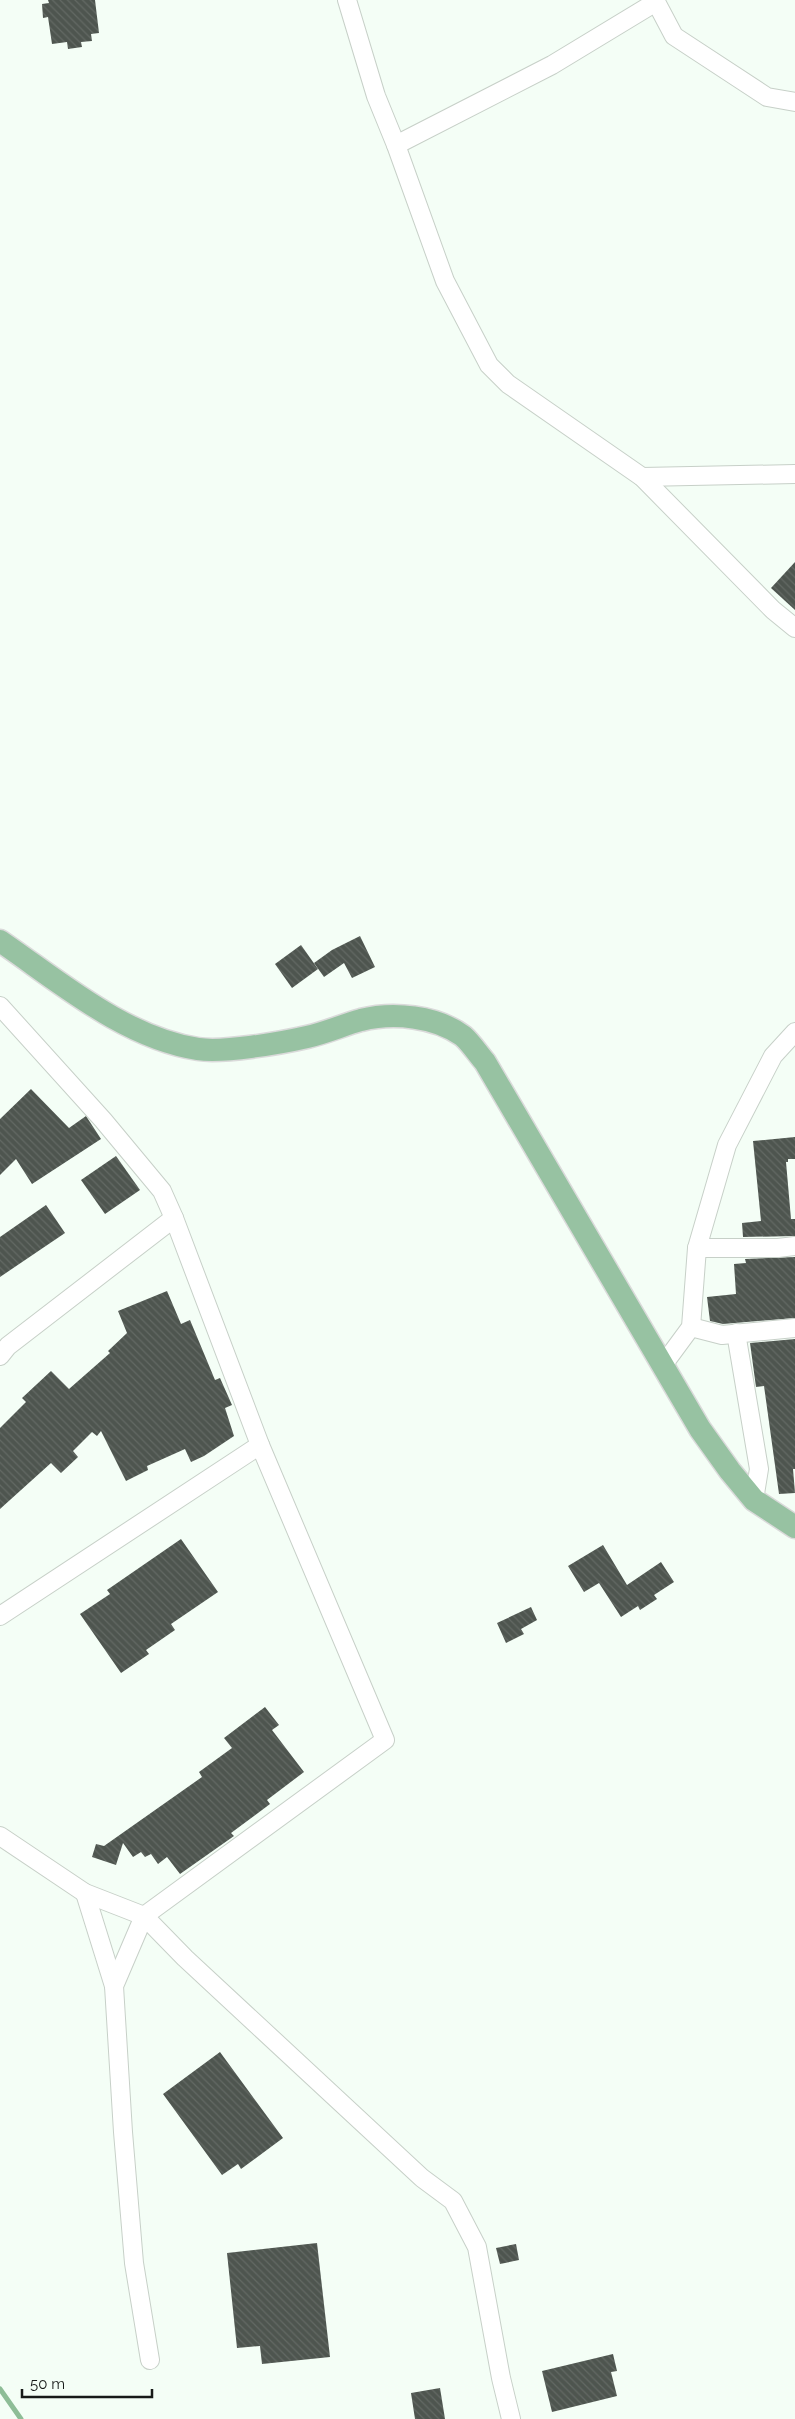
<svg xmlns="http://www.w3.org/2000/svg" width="795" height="2419" viewBox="0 0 795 2419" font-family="Raleway,sans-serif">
<defs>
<pattern id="building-back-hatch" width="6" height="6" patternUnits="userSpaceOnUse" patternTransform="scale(1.25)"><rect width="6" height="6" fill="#4e554f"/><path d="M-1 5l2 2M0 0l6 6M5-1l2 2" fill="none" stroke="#636964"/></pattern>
</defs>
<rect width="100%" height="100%" fill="#f4fef6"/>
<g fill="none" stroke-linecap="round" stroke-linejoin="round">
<path stroke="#8ebd97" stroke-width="5" d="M 0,2389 L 21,2419"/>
</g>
<g fill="url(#building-back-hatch)">
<path d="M 48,0 L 95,0 L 99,33 L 91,34 L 92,41 L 81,42 L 82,47 L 68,49 L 67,42 L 52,44 L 48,17 L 43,18 L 42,4 L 49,3 Z"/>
<path d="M 795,562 L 795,610 L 771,588 Z"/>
<path d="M 360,936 L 375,967 L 352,978 L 344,963 L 324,977 L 314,963 L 332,950 Z"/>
<path d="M 301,945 L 318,969 L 292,988 L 275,964 Z"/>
<path d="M 31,1089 L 69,1128 L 86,1116 L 101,1139 L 32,1184 L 16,1159 L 0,1175 L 0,1119 Z"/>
<path d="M 795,1137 L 795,1159 L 788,1159 L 788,1162 L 786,1162 L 791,1219 L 795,1219 L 795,1236 L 743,1237 L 742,1223 L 761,1221 L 753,1141 Z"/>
<path d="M 116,1156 L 140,1190 L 105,1214 L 81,1180 Z"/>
<path d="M 46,1205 L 65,1233 L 0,1277 L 0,1237 Z"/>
<path d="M 795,1257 L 795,1318 L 723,1324 L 710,1321 L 707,1297 L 736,1294 L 734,1264 L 746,1263 L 745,1259 Z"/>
<path d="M 167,1291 L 181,1324 L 190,1320 L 215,1380 L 220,1378 L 232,1405 L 225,1408 L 234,1436 L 204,1456 L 191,1462 L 185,1449 L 147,1466 L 148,1470 L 126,1481 L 101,1431 L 97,1436 L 92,1432 L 73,1451 L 78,1457 L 61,1473 L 51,1463 L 0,1509 L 0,1428 L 26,1402 L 22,1398 L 51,1371 L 69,1389 L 110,1353 L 108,1351 L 127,1333 L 118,1311 Z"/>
<path d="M 795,1339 L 795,1469 L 793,1469 L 795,1493 L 779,1494 L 764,1386 L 756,1387 L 750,1343 Z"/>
<path d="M 181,1539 L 218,1592 L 171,1624 L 175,1630 L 146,1650 L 149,1654 L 121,1673 L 80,1614 L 110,1594 L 107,1590 Z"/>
<path d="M 603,1545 L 627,1585 L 661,1562 L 674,1582 L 654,1595 L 657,1599 L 640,1610 L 638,1606 L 621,1617 L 599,1583 L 584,1592 L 568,1566 Z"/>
<path d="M 531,1607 L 537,1620 L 521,1629 L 524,1634 L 506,1643 L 497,1623 Z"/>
<path d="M 265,1707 L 279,1725 L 272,1730 L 304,1772 L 267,1800 L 270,1804 L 231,1833 L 234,1836 L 180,1874 L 167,1857 L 158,1864 L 151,1854 L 145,1857 L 141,1852 L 133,1857 L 123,1843 L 116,1865 L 92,1857 L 96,1844 L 104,1846 L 202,1777 L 199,1772 L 232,1748 L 224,1738 Z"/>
<path d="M 220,2052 L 283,2138 L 241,2169 L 238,2164 L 222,2175 L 163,2094 Z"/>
<path d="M 317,2243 L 330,2357 L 262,2364 L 260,2346 L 237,2348 L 227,2253 Z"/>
<path d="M 516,2244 L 519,2260 L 500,2264 L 496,2248 Z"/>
<path d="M 613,2354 L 617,2371 L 611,2372 L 617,2396 L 552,2412 L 542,2371 Z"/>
<path d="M 440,2388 L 445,2419 L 415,2419 L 411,2393 Z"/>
</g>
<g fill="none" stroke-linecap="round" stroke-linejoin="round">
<g stroke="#c7d0c8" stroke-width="20">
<g id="minor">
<path d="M 347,0 L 376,96 L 396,145 L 445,281 L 489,365 L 508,384 L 642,477 L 773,610 L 795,628"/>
<path d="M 655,0 L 674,36 L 767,97 L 795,102"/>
<path d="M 396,145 L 552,65 L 656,2"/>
<path d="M 642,477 L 795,474"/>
<path d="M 0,1006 L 103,1120 L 162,1191 L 174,1218 L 260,1445 L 385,1740 L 144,1916 L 114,1986 L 123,2132 L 134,2263 L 150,2360"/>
<path d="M 697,1248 L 778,1248 L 795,1246"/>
<path d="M 691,1327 L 722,1335 L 795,1328"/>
<path d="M 736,1333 L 759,1469 L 754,1500"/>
<path d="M 0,1356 L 8,1346 L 174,1218"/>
<path d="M 663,1365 L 691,1327 L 697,1248 L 727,1145 L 773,1056 L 795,1032"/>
<path d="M 0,1616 L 260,1445"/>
<path d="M 0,1836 L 85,1893 L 144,1916 L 185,1958 L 422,2178 L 453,2201 L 477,2247 L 501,2378 L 511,2419"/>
<path d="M 85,1893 L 114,1986"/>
</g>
</g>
<g stroke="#dadada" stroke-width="25">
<path id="major" d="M 0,941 C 60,982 125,1038 198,1049 C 223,1053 281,1043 307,1037 C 325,1033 343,1025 361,1020 C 393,1012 436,1016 463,1036 C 471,1043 478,1054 485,1062 L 700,1429 L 730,1471 L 754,1500 L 795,1527"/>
</g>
<use href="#minor" stroke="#fff" stroke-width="18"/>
<use href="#major" stroke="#97c2a2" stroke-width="22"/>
</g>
<path d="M22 2389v8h130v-8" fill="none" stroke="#171a18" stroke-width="2.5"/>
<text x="30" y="2389" font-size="15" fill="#171a18" stroke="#f4fef6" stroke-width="4" paint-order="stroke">50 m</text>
</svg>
